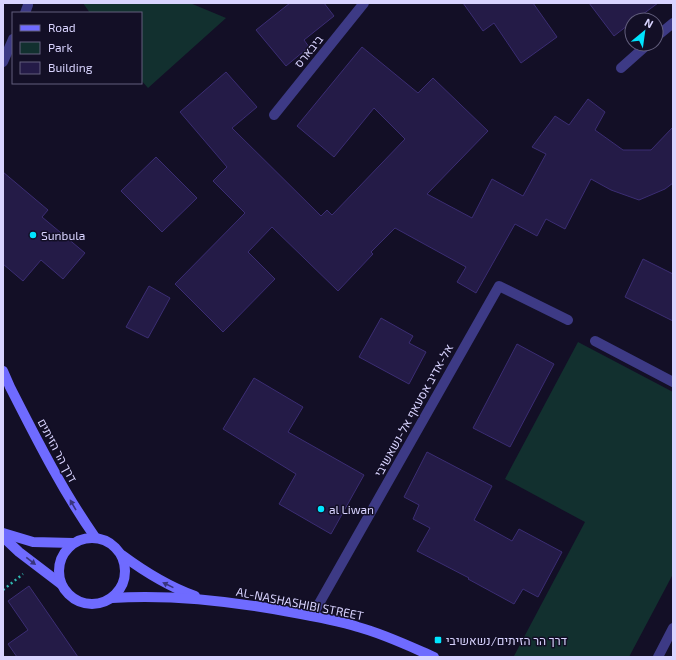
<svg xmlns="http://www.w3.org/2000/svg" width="676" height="660" viewBox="0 0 676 660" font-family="'Exo 2',Heebo,sans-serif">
<rect width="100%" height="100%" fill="#130f26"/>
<g fill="#12302f">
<path d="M 83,3 L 190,3 L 226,18 L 148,88 L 141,80 L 141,13 L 90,13 Z"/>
<path d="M 578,342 L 673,392 L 673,574 L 629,657 L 516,657 L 514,656 L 585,522 L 505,479 Z"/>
</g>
<g fill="#241b47" stroke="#3b2d73">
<path d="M 290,3 L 324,3 L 334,16 L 304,40 L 309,47 L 286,66 L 256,30 Z"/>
<path d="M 463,3 L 533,3 L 557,37 L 521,63 L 494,23 L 483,31 Z"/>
<path d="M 589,3 L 658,3 L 635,20 L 632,20 L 632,22 L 614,36 Z"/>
<path d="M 362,47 L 418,93 L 433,78 L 488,131 L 427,194 L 472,218 L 492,179 L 523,196 L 546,154 L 532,147 L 555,116 L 569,125 L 588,99 L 605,112 L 595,130 L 623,150 L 651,150 L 673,127 L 673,183 L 665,189 L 639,200 L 611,190 L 591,179 L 565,229 L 546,219 L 537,236 L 515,224 L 476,293 L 457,282 L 466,267 L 395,228 L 371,252 L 373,254 L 338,291 L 272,227 L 248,252 L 275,279 L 223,332 L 175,284 L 245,213 L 213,181 L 227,167 L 180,112 L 226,72 L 257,107 L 232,128 L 321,216 L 327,210 L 332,215 L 405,139 L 374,108 L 334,157 L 297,126 Z"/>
<path d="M 156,157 L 197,198 L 162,232 L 121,191 Z"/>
<path d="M 3,172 L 48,210 L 42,217 L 85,253 L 63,279 L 41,260 L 23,281 L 3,264 Z"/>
<path d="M 643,259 L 673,274 L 673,321 L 625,297 Z"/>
<path d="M 149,286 L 170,298 L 148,338 L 126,327 Z"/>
<path d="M 381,318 L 413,336 L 409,343 L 426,352 L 409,384 L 359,357 Z"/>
<path d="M 517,344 L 554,364 L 510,447 L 473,428 Z"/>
<path d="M 254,378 L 303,407 L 288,432 L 364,475 L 331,534 L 279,504 L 296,474 L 223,429 Z"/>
<path d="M 427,452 L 492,486 L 474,520 L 512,541 L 519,529 L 562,552 L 538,597 L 523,589 L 514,604 L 468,579 L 469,578 L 417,551 L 430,528 L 413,519 L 419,505 L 404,497 Z"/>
<path d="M 29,586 L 78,657 L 17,657 L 8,644 L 28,630 L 8,601 Z"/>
</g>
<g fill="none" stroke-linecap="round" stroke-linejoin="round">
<path stroke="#2fb8b0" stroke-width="2.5" stroke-dasharray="2 3" stroke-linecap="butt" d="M 3,590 L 23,574"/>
<g stroke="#3d3a85" stroke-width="10">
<path d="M 25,13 L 28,5"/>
<path d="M 3,62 L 13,39"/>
<path d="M 595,341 L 673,382"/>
</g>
<g stroke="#3d3a85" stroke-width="10">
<path d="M 656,37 L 673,23"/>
<path d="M 621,68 L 648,44"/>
<path d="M 274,115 L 364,3"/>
<path d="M 312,616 L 499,286 L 568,320"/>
<path d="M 658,657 L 673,628"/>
</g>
<g stroke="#6f6bff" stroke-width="10">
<path d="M 3,371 L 10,387 C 36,438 62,490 95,537"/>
<path d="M 3,533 L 33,542 L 73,543"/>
<path d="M 3,537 L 19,552 L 61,584"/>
<circle cx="92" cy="571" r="33"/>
<path d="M 122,555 C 145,572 167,586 195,596"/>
<path d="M 112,598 C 171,594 231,601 290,612 C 313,616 336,620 358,627 C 384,634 409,646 434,657"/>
</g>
</g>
<defs><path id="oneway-solid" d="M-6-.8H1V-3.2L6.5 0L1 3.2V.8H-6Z"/></defs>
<g fill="#38347d">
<use href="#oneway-solid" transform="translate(73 505) rotate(-120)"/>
<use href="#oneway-solid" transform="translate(31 561) rotate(38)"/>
<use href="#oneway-solid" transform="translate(168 585) rotate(-154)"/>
</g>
<g fill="#00e5ff" stroke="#130f26" stroke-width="1.5">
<circle cx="33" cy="235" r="4"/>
<circle cx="321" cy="509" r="4"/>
<rect x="434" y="636" width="8" height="8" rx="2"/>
</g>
<g text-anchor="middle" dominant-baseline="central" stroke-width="3" stroke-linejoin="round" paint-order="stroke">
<g font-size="12" fill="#d9d4ff" stroke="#130f26">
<text transform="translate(308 51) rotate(-51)">ביבארס</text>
<text transform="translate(413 410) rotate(-61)">אל-אדיב אסעאף אל-נשאשיבי</text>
<text transform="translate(58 450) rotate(62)">דרך הר הזיתים</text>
<text transform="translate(300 603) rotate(11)">AL-NASHASHIBI STREET</text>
</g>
<g font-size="12" fill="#d9d4ff" stroke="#130f26" text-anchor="start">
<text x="41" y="235">Sunbula</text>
<text x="329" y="509">al Liwan</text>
<text x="446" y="640">דרך הר הזיתים/נשאשיבי</text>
</g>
</g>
<rect width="676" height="660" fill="none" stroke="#d9d4ff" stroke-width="8"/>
<rect x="12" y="12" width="130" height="72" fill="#130f26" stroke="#625e7d"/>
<rect x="20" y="25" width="20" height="6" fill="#6f6bff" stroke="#625e7d"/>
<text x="48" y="32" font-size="12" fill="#d9d4ff">Road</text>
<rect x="20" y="42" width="20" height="12" fill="#12302f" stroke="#625e7d"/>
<text x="48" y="52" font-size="12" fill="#d9d4ff">Park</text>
<rect x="20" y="62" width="20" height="12" fill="#241b47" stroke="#625e7d"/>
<text x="48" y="72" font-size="12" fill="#d9d4ff">Building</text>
<g transform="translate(644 32) rotate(29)"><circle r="19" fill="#130f26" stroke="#625e7d"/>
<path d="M0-3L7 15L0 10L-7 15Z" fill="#00e5ff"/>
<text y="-6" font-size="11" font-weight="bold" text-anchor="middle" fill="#d9d4ff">N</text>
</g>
</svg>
